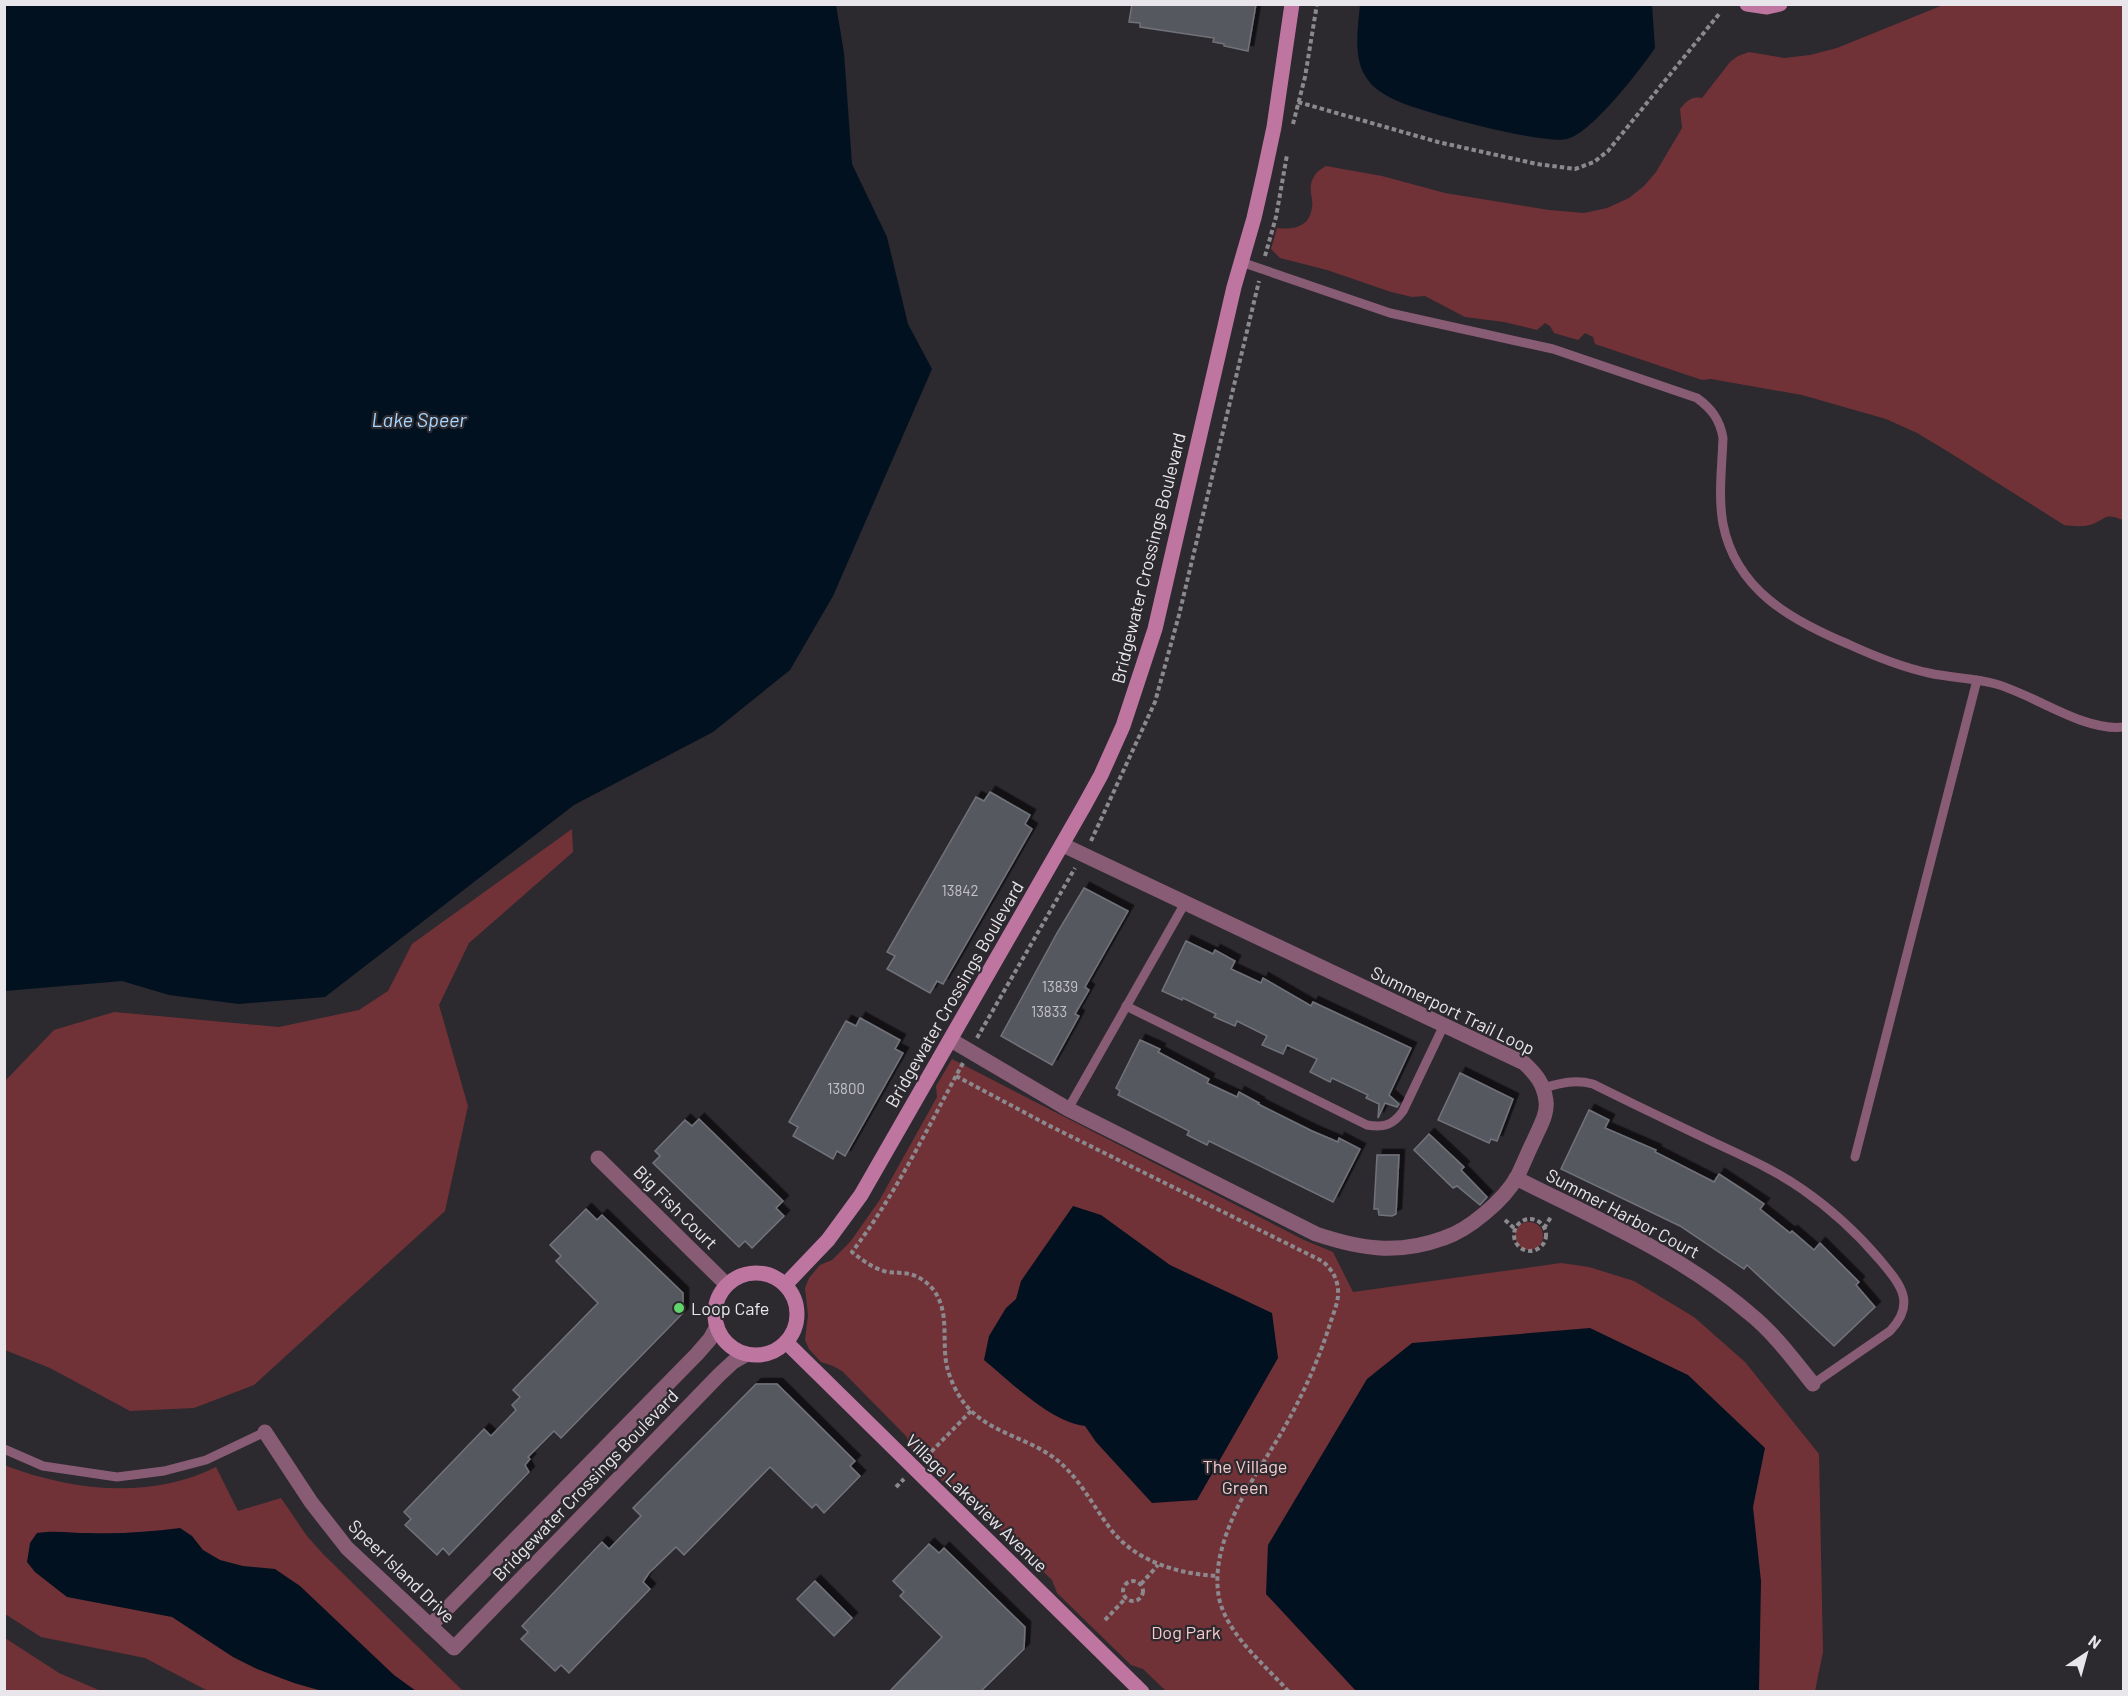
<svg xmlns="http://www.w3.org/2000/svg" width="2128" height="1696" viewBox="0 0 2128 1696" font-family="Barlow,sans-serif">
<defs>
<filter id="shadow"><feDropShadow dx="5.5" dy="-5.5" stdDeviation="0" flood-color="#0009"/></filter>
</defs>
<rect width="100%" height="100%" fill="#2c292f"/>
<g fill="#713237">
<path d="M 1943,5 L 2123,5 L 2123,520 C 2102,512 2108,519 2090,525 C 2081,527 2073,526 2064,525 L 1947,451 L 1917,433 L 1886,419 L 1802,395 L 1711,379 L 1702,380 L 1595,344 L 1593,337 L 1585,333 L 1578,340 L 1554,333 L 1550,326 L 1545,323 L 1537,330 L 1504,322 L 1465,317 L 1425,296 L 1412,297 L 1391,292 L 1327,270 L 1280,258 L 1271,249 L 1277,228 C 1293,230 1310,227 1312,207 C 1314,197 1306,188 1315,175 C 1317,171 1323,168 1326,166 L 1382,176 L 1445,193 L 1549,210 L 1584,213 L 1607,208 L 1629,198 L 1644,186 L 1656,172 L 1682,128 L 1680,109 C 1687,101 1691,96 1702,98 L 1730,62 L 1738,56 L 1749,52 L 1784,58 L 1810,55 L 1837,48 Z"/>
<path d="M 572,829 L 573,852 L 469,943 L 439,1005 L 468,1106 L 445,1211 L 254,1385 L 194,1408 L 130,1411 L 50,1368 L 5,1350 L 5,1081 L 54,1030 L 114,1012 L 279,1027 L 359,1010 L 388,991 L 412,944 Z"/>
<path d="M 952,1059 L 1304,1240 L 1333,1252 L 1353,1292 L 1561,1263 L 1589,1267 L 1634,1281 L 1694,1317 L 1745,1362 L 1819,1454 L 1823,1652 L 1815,1691 L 1166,1691 L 1143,1669 L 1131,1665 L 1057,1593 L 1052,1580 L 973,1504 L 961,1499 L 913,1453 L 906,1436 L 842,1371 L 833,1366 L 821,1362 L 809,1349 L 805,1340 L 808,1315 L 805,1288 L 809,1278 L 820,1265 L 832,1260 L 850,1242 L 879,1201 L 937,1097 L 936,1086 Z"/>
<circle cx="1529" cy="1236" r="14"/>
<path d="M 4,1465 C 72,1491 150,1500 216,1467 L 238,1511 L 281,1498 L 307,1536 L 323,1554 L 463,1691 L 208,1691 L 145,1658 L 41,1637 L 5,1614 Z"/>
<path d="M 5,1638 L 59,1673 L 101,1691 L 5,1691 Z"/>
</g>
<g fill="#02111f">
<path d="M 5,4 L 836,5 L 844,53 L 852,164 L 887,237 L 908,324 L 932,369 L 833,596 L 790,670 L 713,732 L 574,805 L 325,997 L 239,1004 L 169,995 L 122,981 L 5,991 Z"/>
<path d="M 1360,5 L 1652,5 L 1655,48 C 1640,70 1592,133 1567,139 C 1543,145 1419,112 1393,99 C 1385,95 1373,88 1368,80 C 1352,60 1358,28 1360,5 Z"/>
<path d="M 1073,1206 L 1101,1215 L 1170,1265 L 1272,1313 L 1278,1358 L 1197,1500 L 1152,1503 L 1096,1442 L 1085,1426 C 1050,1422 1011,1382 984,1360 L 989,1336 L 1006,1308 L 1016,1299 L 1021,1281 Z"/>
<path d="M 1590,1328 L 1688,1375 L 1765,1448 L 1753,1507 L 1761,1581 L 1759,1691 L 1356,1691 L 1266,1594 L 1268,1545 L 1367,1379 L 1412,1343 Z"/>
<path d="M 180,1528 L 192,1536 L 203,1550 L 220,1560 L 243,1566 L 275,1569 L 300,1586 L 394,1675 L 416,1691 L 322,1691 L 294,1683 L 257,1669 L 233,1657 L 172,1617 L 67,1597 L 35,1572 L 27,1562 L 30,1543 L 37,1533 C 55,1530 71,1533 89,1533 C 119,1534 150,1532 180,1528 Z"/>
</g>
<g fill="#575860" stroke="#71737b" stroke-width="1.5" filter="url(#shadow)">
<path d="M 1132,4 L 1256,4 L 1248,51 L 1224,46 L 1224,44 L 1213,42 L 1214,38 L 1140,27 L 1140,23 L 1129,22 Z"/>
<path d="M 990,792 L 1030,815 L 1025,824 L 1032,829 L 943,984 L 937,981 L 930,993 L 887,969 L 895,956 L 887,952 L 976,797 L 984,801 Z"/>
<path d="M 1084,888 L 1128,911 L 1085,987 L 1089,990 L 1075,1014 L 1079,1016 L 1052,1065 L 1001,1036 L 1057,933 Z"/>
<path d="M 1186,941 L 1213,954 L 1215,950 L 1235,961 L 1231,969 L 1261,983 L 1263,978 L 1311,1006 L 1313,1002 L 1411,1048 L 1389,1095 L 1399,1104 L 1397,1107 L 1385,1103 L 1378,1118 L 1379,1104 L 1366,1098 L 1368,1095 L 1332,1078 L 1330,1082 L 1310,1072 L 1317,1059 L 1287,1045 L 1283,1054 L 1262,1045 L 1267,1036 L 1237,1021 L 1235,1026 L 1214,1017 L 1216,1014 L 1183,998 L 1182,1000 L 1162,991 Z"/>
<path d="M 860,1018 L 900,1040 L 895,1049 L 903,1053 L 845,1156 L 837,1151 L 833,1159 L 793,1136 L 798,1127 L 789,1122 L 846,1021 L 856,1026 Z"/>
<path d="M 1140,1040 L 1160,1049 L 1158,1052 L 1209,1079 L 1207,1083 L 1237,1097 L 1239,1092 L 1259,1103 L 1258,1104 L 1312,1131 L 1338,1142 L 1339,1138 L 1360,1149 L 1333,1202 L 1209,1141 L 1207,1145 L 1187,1135 L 1189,1131 L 1118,1095 L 1120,1091 L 1116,1088 Z"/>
<path d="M 1460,1073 L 1513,1099 L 1497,1141 L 1491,1139 L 1489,1143 L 1438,1120 Z"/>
<path d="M 1589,1110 L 1609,1120 L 1605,1128 L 1656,1150 L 1655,1152 L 1714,1182 L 1719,1174 L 1745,1191 L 1764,1204 L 1760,1209 L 1790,1233 L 1792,1231 L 1814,1250 L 1820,1243 L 1859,1282 L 1856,1285 L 1875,1307 L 1834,1346 L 1747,1265 L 1744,1269 L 1680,1226 L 1561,1169 Z"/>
<path d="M 699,1119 L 783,1201 L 776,1208 L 784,1216 L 752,1248 L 745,1241 L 739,1247 L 653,1163 L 660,1156 L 655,1151 L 685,1120 L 692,1126 Z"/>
<path d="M 1429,1134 L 1464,1167 L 1461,1170 L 1487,1197 L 1480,1205 L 1457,1186 L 1453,1188 L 1414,1150 Z"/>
<path d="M 1377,1155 L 1399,1155 L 1396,1214 L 1392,1216 L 1379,1215 L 1378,1209 L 1374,1209 Z"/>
<path d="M 586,1209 L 597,1220 L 602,1215 L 683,1293 L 683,1313 L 561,1438 L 554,1431 L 528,1457 L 530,1459 L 525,1465 L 529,1472 L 449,1555 L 443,1548 L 437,1555 L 405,1525 L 411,1519 L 404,1512 L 484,1429 L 491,1436 L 516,1410 L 512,1405 L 520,1397 L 513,1390 L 598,1303 L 556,1261 L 561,1256 L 550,1245 Z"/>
<path d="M 756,1384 L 777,1384 L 855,1461 L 850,1466 L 860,1476 L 824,1513 L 816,1504 L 812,1508 L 770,1467 L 684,1555 L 676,1547 L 649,1573 L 643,1582 L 650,1589 L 569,1673 L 561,1665 L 555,1671 L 521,1639 L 528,1632 L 522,1626 L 602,1542 L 609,1549 L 641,1516 L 633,1508 Z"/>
<path d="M 929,1544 L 939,1553 L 944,1548 L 1025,1627 L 1024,1649 L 980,1692 L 889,1692 L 942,1637 L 900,1596 L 904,1592 L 893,1581 Z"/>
<path d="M 815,1581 L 852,1618 L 834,1636 L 797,1599 Z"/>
</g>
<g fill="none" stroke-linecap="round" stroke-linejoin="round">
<g stroke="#8c898e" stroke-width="4" stroke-dasharray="4.5 3" stroke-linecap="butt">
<path d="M 1298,102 L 1438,142 L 1537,164 L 1575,169 L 1594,162 L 1608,151 L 1719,14"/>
<path d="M 1293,124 L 1305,77 L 1317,4"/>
<path d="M 1265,256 L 1276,217 L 1287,155"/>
<path d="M 1091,841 L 1155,702 L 1179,615 L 1259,281"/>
<path d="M 977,1038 L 1075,868"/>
<path d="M 963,1063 C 928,1127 896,1194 852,1252 C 863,1261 873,1268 887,1272 C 892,1273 896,1272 901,1273 C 913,1273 924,1279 932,1288 C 951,1311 941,1341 947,1367 C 949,1375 953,1385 957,1392 C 979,1433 1024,1434 1057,1460 C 1079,1478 1090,1501 1107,1524 C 1131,1560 1176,1574 1218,1576"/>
<path d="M 956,1076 L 1048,1125 L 1322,1261 C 1333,1270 1339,1281 1338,1296 C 1337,1306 1332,1317 1329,1327 C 1319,1358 1305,1390 1289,1419 C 1271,1453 1246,1485 1231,1522 C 1221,1546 1213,1575 1220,1602 C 1230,1637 1265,1665 1289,1692"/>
<circle cx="1530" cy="1235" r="16"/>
<path d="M 1505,1220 L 1515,1229"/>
<path d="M 1544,1228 L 1551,1217"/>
<path d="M 926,1457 L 971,1411"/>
<path d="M 896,1487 L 904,1479"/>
<circle cx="1133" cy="1591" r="10"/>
<path d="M 1141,1584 L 1158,1565"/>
<path d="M 1105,1620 L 1126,1598"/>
</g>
<g stroke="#895c76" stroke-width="9">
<path d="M 1241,262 L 1390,313 L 1553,349 L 1697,398 C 1712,409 1720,420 1723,438 C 1722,466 1718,496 1723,524 C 1736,590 1791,620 1848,644 C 1874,656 1901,667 1929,673 C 1951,678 1974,678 1996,684 C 2035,695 2084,732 2124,727"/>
<path d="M 1126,1006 L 1367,1125 C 1384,1128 1393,1125 1403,1111 L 1444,1025"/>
<path d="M 1543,1088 C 1561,1083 1575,1079 1593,1084 C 1633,1104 1673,1123 1713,1142 C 1743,1156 1775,1170 1802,1189 C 1831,1209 1857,1233 1880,1260 C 1900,1284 1917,1303 1890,1331 L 1813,1384"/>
<path d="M 1068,1109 L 1185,903"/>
<path d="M 1855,1157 L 1977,680"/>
<path d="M 4,1449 L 43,1466 L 117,1477 L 164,1471 L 206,1460 L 265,1432"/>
</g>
<g stroke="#895c76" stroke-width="15">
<path d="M 951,1040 L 1068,1109 L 1316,1234 C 1361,1249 1398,1255 1444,1238 C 1469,1230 1504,1200 1517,1177 C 1523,1165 1528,1152 1534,1140 C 1539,1128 1548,1114 1546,1101 C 1544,1084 1536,1074 1524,1063 L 1063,845"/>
<path d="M 598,1158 L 727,1285"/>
<path d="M 1516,1178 C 1597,1219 1680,1254 1749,1313 C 1774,1333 1793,1359 1813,1384"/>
<path d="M 265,1432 L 311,1502 L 347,1548 L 454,1648 L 719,1375 L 733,1362 L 747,1354"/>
<path d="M 430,1626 L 697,1354 L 710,1339 L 717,1326"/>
</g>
<g stroke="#be76a1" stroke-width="15">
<path d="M 1747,4 L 1767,7 L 1780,4"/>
<circle cx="756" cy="1314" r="41"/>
<path d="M 785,1285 L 828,1240 L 861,1195 L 1084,806 L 1101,775 L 1123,726 L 1155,629 L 1234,287 L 1254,218 L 1264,174 L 1274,127 L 1292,4"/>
<path d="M 786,1342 L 1142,1692"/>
</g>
</g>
<circle fill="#60d56a" stroke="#2c292f" stroke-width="2" cx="679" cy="1308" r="6"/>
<g text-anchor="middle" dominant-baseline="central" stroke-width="4.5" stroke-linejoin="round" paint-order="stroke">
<g font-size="15" fill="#c4c2c8">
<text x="960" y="890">13842</text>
<text x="1060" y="986">13839</text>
<text x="1049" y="1011">13833</text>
<text x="846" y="1088">13800</text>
</g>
<g font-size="18" fill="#e9e6eb" stroke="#2c292f">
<text transform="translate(1148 558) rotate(-76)">Bridgewater Crossings Boulevard</text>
<text transform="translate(954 994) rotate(-60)">Bridgewater Crossings Boulevard</text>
<text transform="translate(1453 1010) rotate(26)">Summerport Trail Loop</text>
<text transform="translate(676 1207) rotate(45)">Big Fish Court</text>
<text transform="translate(1623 1213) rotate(28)">Summer Harbor Court</text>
<text transform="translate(585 1485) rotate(-46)">Bridgewater Crossings Boulevard</text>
<text transform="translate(977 1503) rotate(44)">Village Lakeview Avenue</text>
<text transform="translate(402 1571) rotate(44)">Speer Island Drive</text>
</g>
<g font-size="18" fill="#e9e6eb" stroke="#2c292f" text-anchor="start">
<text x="691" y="1308">Loop Cafe</text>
</g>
<g font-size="18" fill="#f6cacb" stroke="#2c292f">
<text x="1245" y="1466">The Village<tspan x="1245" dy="21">Green</tspan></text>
<text x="1186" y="1632">Dog Park</text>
</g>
<g font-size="20" font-style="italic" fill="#a7d7ff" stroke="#2c292f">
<text x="419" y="419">Lake Speer</text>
</g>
</g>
<rect width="2128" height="1696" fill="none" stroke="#e9e6eb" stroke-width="12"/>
<g transform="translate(2086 1654) rotate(36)" stroke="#2c292f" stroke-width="4.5" paint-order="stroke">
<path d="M0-4.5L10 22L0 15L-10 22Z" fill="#e9e6eb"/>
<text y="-9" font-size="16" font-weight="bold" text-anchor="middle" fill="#e9e6eb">N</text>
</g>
</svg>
